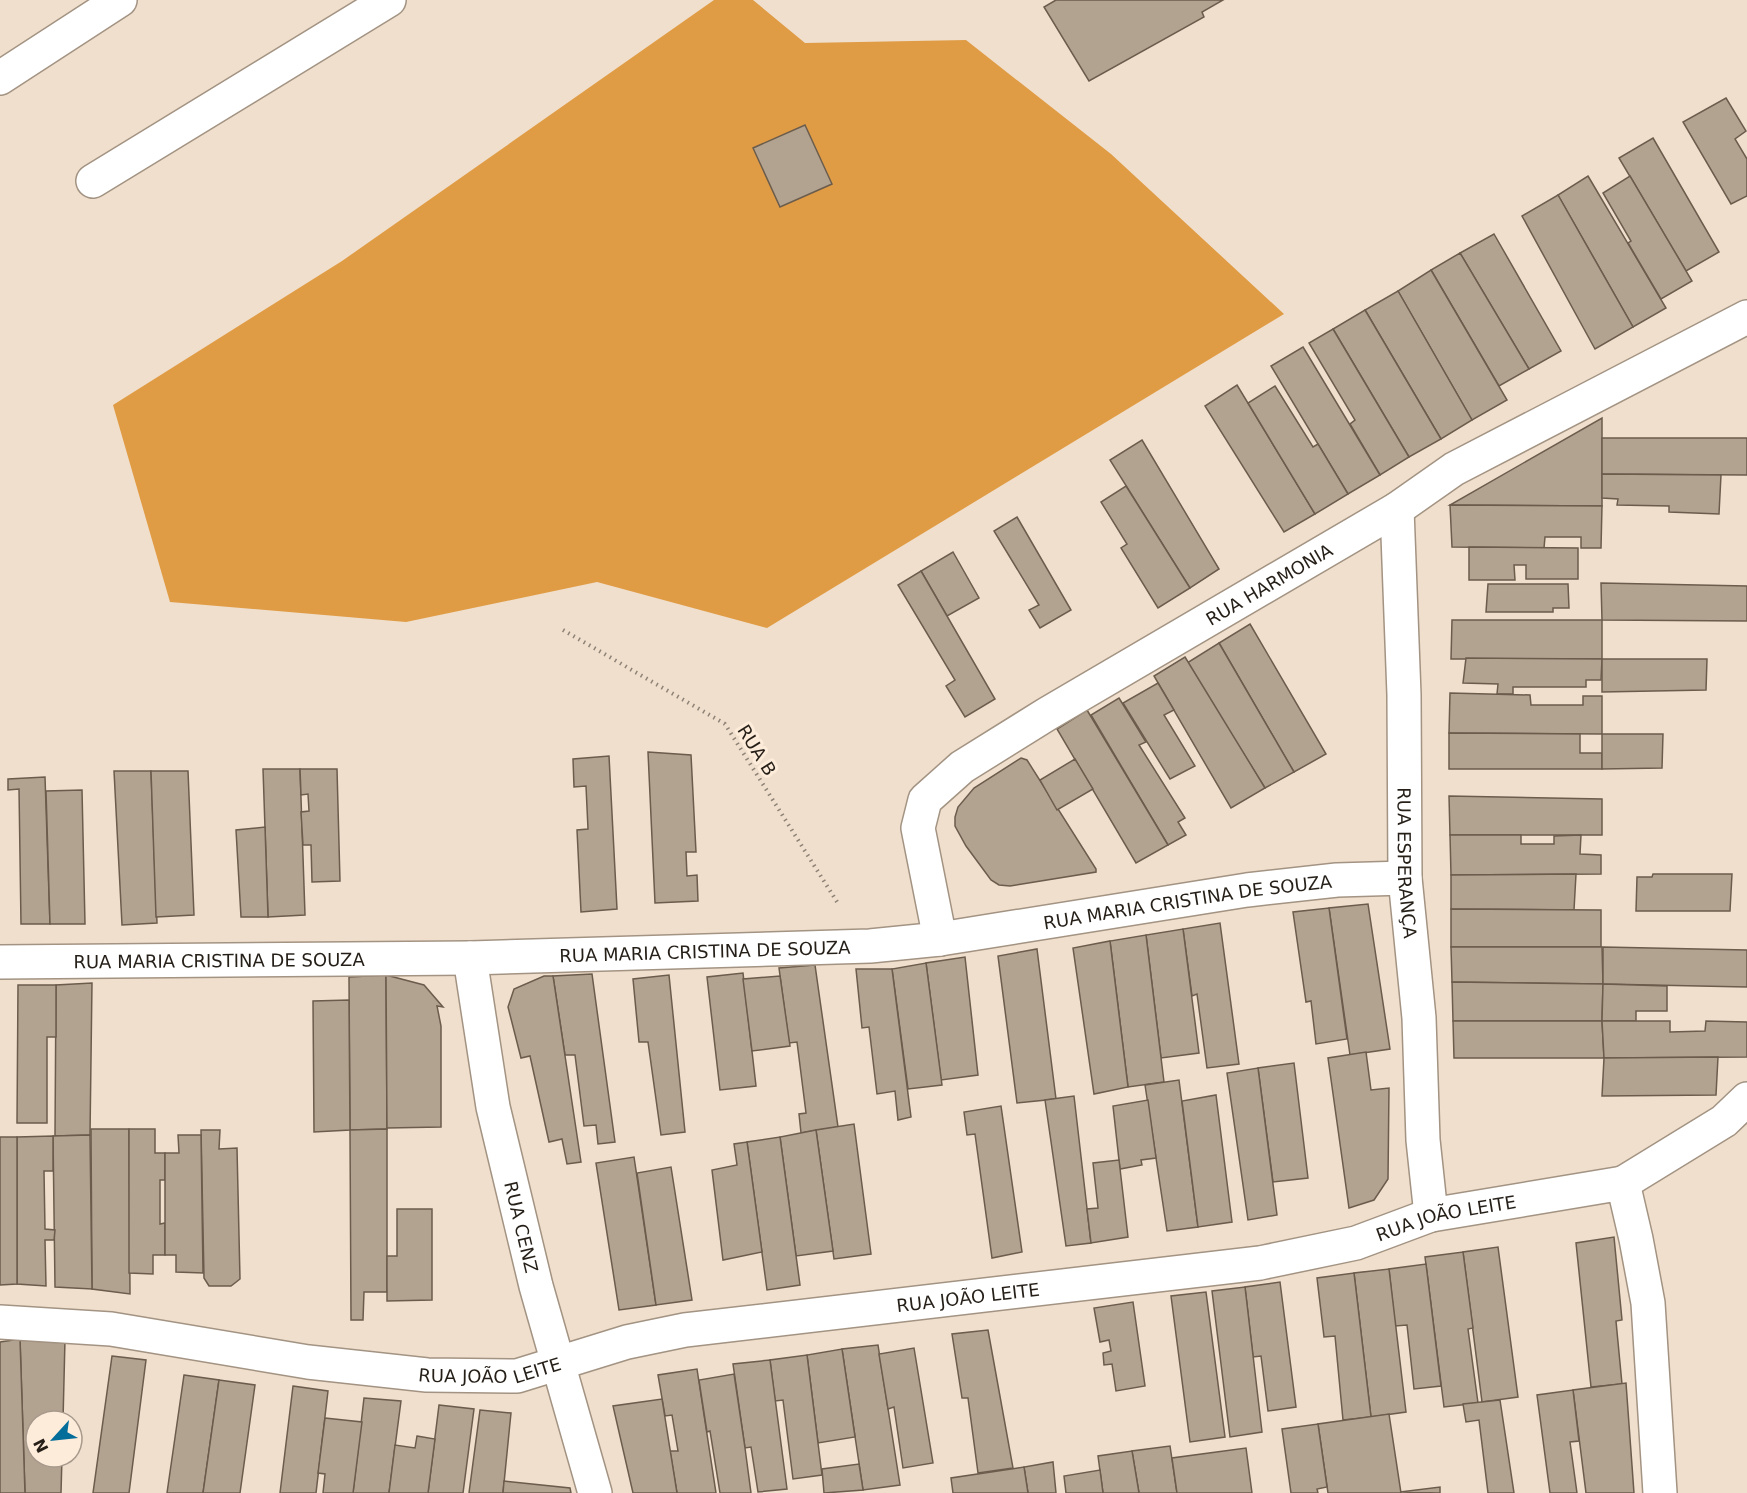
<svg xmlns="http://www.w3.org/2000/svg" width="1747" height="1493" viewBox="0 0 1747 1493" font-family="'DejaVu Sans',sans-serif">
<rect width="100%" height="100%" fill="#f0dfcd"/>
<path fill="#e09c45" d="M 714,0 L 753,0 L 805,43 L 966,40 L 1111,154 L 1284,314 L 767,628 L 597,582 L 406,622 L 170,602 L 113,405 L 342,261 Z"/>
<g fill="#b2a290" stroke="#6b5c4c" stroke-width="1.5">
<path d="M 1056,0 L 1223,0 L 1202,12 L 1204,17 L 1089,81 L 1044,7 Z"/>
<path d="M 1726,98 L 1746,131 L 1735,139 L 1747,159 L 1747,196 L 1731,204 L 1683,122 Z"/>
<path d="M 805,125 L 832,184 L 780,207 L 753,148 Z"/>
<path d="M 1653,138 L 1719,252 L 1686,271 L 1619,158 Z"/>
<path d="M 1588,176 L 1666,308 L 1633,327 L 1558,195 Z"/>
<path d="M 1630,176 L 1692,281 L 1661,299 L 1628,243 L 1631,241 L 1603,193 Z"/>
<path d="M 1558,195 L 1633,327 L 1595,349 L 1522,216 Z"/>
<path d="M 1494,234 L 1561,351 L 1529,369 L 1460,253 Z"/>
<path d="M 1460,253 L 1529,369 L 1499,386 L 1431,270 Z"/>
<path d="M 1431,270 L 1507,400 L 1472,420 L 1398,291 Z"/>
<path d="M 1398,291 L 1472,420 L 1441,439 L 1365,310 Z"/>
<path d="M 1365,310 L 1441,439 L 1409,457 L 1333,329 Z"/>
<path d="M 1333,329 L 1409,457 L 1380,475 L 1350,424 L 1355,420 L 1309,343 Z"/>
<path d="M 1303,347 L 1380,475 L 1348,494 L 1271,366 Z"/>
<path d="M 1237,385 L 1315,514 L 1284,532 L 1205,406 Z"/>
<path d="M 1275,386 L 1313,447 L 1318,444 L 1348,494 L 1315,514 L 1248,403 Z"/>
<path d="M 1602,418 L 1602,506 L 1450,505 Z"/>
<path d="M 1602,438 L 1747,438 L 1747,475 L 1602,474 Z"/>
<path d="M 1142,440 L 1219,569 L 1190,588 L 1110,460 Z"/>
<path d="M 1602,474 L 1721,475 L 1719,514 L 1669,512 L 1669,506 L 1617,505 L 1618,499 L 1602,498 Z"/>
<path d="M 1126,486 L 1190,588 L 1158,608 L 1121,548 L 1127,544 L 1101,502 Z"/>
<path d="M 1450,505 L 1602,506 L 1601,548 L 1581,548 L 1581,537 L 1545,537 L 1544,548 L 1452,547 Z"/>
<path d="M 1017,517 L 1071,610 L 1040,628 L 1029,610 L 1039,605 L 994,531 Z"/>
<path d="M 1469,547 L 1578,548 L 1578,579 L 1526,579 L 1526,565 L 1514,565 L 1515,580 L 1469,580 Z"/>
<path d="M 953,552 L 979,598 L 947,616 L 921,571 Z"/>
<path d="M 921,571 L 995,699 L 965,717 L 946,686 L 955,680 L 898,585 Z"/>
<path d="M 1601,583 L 1747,586 L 1747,621 L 1602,620 Z"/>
<path d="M 1488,584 L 1568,584 L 1569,608 L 1553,608 L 1553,612 L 1486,612 Z"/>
<path d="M 1452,620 L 1602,620 L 1602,659 L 1451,659 Z"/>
<path d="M 1250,624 L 1326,754 L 1294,772 L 1219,643 Z"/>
<path d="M 1219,643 L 1294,772 L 1265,788 L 1187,663 Z"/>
<path d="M 1185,657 L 1265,788 L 1231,808 L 1154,676 Z"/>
<path d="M 1466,658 L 1602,659 L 1601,680 L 1586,680 L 1586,687 L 1513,687 L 1513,694 L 1497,694 L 1498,684 L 1463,683 Z"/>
<path d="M 1602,659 L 1707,659 L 1706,690 L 1602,692 Z"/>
<path d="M 1158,683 L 1174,710 L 1164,715 L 1195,766 L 1170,779 L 1123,703 Z"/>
<path d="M 1450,693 L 1530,695 L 1531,705 L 1583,705 L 1583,696 L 1602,696 L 1602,734 L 1449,733 Z"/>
<path d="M 1119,698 L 1146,742 L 1139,745 L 1185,818 L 1178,822 L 1186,835 L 1168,845 L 1091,715 Z"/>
<path d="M 1087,710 L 1168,845 L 1136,863 L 1057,729 Z"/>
<path d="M 1449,733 L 1580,734 L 1580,753 L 1602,753 L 1602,769 L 1449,769 Z"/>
<path d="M 1602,734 L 1663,734 L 1662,768 L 1602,769 Z"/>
<path d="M 648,752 L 691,755 L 696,852 L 686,852 L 687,876 L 697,875 L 698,901 L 655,903 Z"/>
<path d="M 609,756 L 617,909 L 581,912 L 577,830 L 588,829 L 586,786 L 574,787 L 573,759 Z"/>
<path d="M 1021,758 L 1027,760 L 1096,869 L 1096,872 L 1010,886 L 999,885 L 991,880 L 966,846 L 955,826 L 955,817 L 958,807 L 974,788 Z"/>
<path d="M 1075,759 L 1093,789 L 1057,810 L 1040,780 Z"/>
<path d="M 263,769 L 300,769 L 305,915 L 268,917 Z"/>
<path d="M 300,769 L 337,769 L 340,881 L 312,882 L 311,845 L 303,845 L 301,812 L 309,811 L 308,794 L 301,795 Z"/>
<path d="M 114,771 L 151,771 L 157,923 L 122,925 Z"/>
<path d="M 151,771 L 188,771 L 194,915 L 156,917 Z"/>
<path d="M 45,777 L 50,924 L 21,924 L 19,789 L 8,790 L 8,779 Z"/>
<path d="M 82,790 L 85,924 L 50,924 L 46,791 Z"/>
<path d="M 1449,796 L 1602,799 L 1602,835 L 1450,835 Z"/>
<path d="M 265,827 L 268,917 L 241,917 L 236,830 Z"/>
<path d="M 1450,835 L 1521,835 L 1521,844 L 1554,844 L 1554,836 L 1581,835 L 1580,854 L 1601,855 L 1601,874 L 1451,875 Z"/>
<path d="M 1576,874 L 1574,910 L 1451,909 L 1451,875 Z"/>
<path d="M 1653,874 L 1732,874 L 1730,911 L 1636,911 L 1637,877 L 1652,877 Z"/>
<path d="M 1368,904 L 1390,1049 L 1350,1055 L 1329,908 Z"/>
<path d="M 1329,908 L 1347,1039 L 1316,1044 L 1311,1001 L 1306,1002 L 1293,912 Z"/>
<path d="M 1451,909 L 1601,910 L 1601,947 L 1451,947 Z"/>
<path d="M 1220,923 L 1239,1064 L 1207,1068 L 1197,994 L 1192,996 L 1183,929 Z"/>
<path d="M 1183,929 L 1199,1053 L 1161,1058 L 1146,935 Z"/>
<path d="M 1146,935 L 1164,1082 L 1128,1087 L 1110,941 Z"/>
<path d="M 1110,941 L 1128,1087 L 1094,1094 L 1073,948 Z"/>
<path d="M 1451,947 L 1602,947 L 1603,984 L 1452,982 Z"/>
<path d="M 1603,947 L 1747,950 L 1747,987 L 1603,984 Z"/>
<path d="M 1037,949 L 1056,1099 L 1017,1103 L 998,956 Z"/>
<path d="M 965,957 L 978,1075 L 941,1080 L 926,963 Z"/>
<path d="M 926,963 L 942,1085 L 908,1089 L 892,969 Z"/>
<path d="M 815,965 L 838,1127 L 801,1133 L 799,1114 L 806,1113 L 797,1042 L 789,1043 L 779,968 Z"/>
<path d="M 856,969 L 892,969 L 911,1117 L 898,1120 L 895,1091 L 877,1094 L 869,1027 L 862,1028 Z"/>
<path d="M 743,973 L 756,1086 L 720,1090 L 707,977 Z"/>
<path d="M 592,974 L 615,1142 L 598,1144 L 596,1125 L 584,1126 L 575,1055 L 565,1055 L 553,976 Z"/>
<path d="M 386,975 L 387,1129 L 350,1130 L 349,977 Z"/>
<path d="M 386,975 L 424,985 L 443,1007 L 437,1006 L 441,1026 L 441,1127 L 387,1128 Z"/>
<path d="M 669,975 L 685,1132 L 661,1135 L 648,1042 L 639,1042 L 633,979 Z"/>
<path d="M 544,976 L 553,976 L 581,1162 L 567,1164 L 562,1139 L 549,1142 L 530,1056 L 521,1058 L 508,1007 L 514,989 Z"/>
<path d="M 780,976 L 790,1046 L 752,1051 L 743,979 Z"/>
<path d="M 1452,982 L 1603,984 L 1602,1021 L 1453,1021 Z"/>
<path d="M 92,983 L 90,1135 L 55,1136 L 56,985 Z"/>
<path d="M 1603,984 L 1667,986 L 1667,1011 L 1636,1011 L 1636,1021 L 1602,1021 Z"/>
<path d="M 18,985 L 56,985 L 56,1037 L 47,1037 L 47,1123 L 17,1123 Z"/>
<path d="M 349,1000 L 350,1130 L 314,1132 L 313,1001 Z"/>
<path d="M 1453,1021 L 1602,1021 L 1604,1058 L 1454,1058 Z"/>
<path d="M 1602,1021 L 1670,1021 L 1670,1032 L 1705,1031 L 1706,1021 L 1747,1022 L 1747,1057 L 1604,1058 Z"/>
<path d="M 1366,1052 L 1371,1090 L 1389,1088 L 1388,1179 L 1374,1200 L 1349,1208 L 1328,1058 Z"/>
<path d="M 1718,1057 L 1716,1095 L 1602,1096 L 1604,1058 Z"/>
<path d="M 1294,1063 L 1308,1178 L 1273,1182 L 1258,1068 Z"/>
<path d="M 1258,1068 L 1277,1215 L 1248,1220 L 1227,1073 Z"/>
<path d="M 1179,1080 L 1198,1227 L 1167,1231 L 1145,1085 Z"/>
<path d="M 1216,1095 L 1232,1222 L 1198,1227 L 1182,1101 Z"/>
<path d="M 1074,1096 L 1091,1243 L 1066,1246 L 1045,1100 Z"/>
<path d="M 1148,1100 L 1156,1158 L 1141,1160 L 1142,1165 L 1120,1169 L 1113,1106 Z"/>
<path d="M 1001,1106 L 1022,1252 L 992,1258 L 975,1134 L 967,1135 L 964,1112 Z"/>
<path d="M 854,1124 L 871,1254 L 834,1259 L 816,1130 Z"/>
<path d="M 91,1129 L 129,1129 L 130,1294 L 92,1289 Z"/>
<path d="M 129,1129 L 155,1129 L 155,1153 L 165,1153 L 165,1180 L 160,1180 L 160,1224 L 165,1223 L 165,1255 L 153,1255 L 153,1274 L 129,1273 Z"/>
<path d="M 387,1129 L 387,1292 L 364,1292 L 363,1320 L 351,1320 L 350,1130 Z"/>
<path d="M 201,1130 L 220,1130 L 219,1149 L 237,1148 L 240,1279 L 231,1286 L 209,1286 L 204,1278 Z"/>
<path d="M 816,1130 L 833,1251 L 796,1256 L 780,1137 Z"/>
<path d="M 90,1135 L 92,1289 L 55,1287 L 53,1136 Z"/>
<path d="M 178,1135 L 201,1135 L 203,1273 L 176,1272 L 176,1255 L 165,1255 L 165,1153 L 179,1153 Z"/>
<path d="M 53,1136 L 53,1171 L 44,1171 L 45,1229 L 55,1230 L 54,1240 L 45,1240 L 46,1286 L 17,1284 L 17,1137 Z"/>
<path d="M 0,1137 L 17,1137 L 17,1284 L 0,1285 Z"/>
<path d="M 780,1137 L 800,1285 L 767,1290 L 747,1142 Z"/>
<path d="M 747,1142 L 762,1252 L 723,1260 L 712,1170 L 737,1165 L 734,1144 Z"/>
<path d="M 634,1157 L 656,1305 L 619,1310 L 596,1163 Z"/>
<path d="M 1119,1160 L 1128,1237 L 1091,1243 L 1087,1209 L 1098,1208 L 1093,1163 Z"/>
<path d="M 671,1167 L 692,1300 L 656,1305 L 637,1173 Z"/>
<path d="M 397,1209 L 432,1209 L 432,1300 L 387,1301 L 387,1256 L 397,1256 Z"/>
<path d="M 1614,1237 L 1622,1320 L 1616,1321 L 1622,1384 L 1591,1387 L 1576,1243 Z"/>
<path d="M 1498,1247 L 1518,1397 L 1482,1402 L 1463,1252 Z"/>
<path d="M 1463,1252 L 1473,1328 L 1468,1329 L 1478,1403 L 1444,1407 L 1425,1257 Z"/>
<path d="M 1426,1264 L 1441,1386 L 1414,1389 L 1407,1325 L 1395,1326 L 1389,1269 Z"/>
<path d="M 1389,1269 L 1406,1412 L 1371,1417 L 1354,1273 Z"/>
<path d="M 1354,1273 L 1371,1417 L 1343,1420 L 1335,1336 L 1324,1337 L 1317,1278 Z"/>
<path d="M 1280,1282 L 1296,1407 L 1268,1411 L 1261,1356 L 1253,1357 L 1245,1287 Z"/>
<path d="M 1245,1287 L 1262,1432 L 1230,1437 L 1212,1291 Z"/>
<path d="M 1206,1292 L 1225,1437 L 1190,1442 L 1171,1296 Z"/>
<path d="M 1133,1302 L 1145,1386 L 1116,1391 L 1112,1364 L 1104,1365 L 1103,1353 L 1111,1351 L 1109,1340 L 1100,1342 L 1094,1308 Z"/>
<path d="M 988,1330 L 1013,1468 L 978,1473 L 968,1398 L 962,1398 L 952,1334 Z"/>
<path d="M 20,1339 L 65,1339 L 63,1421 L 36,1421 L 36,1457 L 62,1457 L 61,1493 L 25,1493 Z"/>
<path d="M 20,1339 L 25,1493 L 0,1493 L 0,1342 Z"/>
<path d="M 878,1345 L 900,1485 L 863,1490 L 842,1349 Z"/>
<path d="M 914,1348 L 933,1463 L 903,1468 L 894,1407 L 888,1409 L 879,1354 Z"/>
<path d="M 842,1349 L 855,1437 L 818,1443 L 807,1355 Z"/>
<path d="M 807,1355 L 822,1475 L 793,1479 L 783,1400 L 775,1401 L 770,1360 Z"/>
<path d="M 112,1356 L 146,1360 L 129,1493 L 93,1493 Z"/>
<path d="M 770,1360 L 787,1489 L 758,1492 L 751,1447 L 745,1448 L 733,1364 Z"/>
<path d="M 697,1369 L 716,1493 L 677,1493 L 670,1451 L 678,1451 L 672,1415 L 665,1416 L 658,1375 Z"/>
<path d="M 734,1374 L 745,1448 L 751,1493 L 720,1493 L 710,1431 L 707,1432 L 699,1380 Z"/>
<path d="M 184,1375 L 219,1380 L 203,1493 L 167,1493 Z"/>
<path d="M 219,1380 L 255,1385 L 240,1493 L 203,1493 Z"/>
<path d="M 1626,1383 L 1634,1493 L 1586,1493 L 1573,1390 Z"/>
<path d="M 293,1386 L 328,1391 L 316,1493 L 280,1493 Z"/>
<path d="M 1573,1390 L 1579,1441 L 1570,1442 L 1577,1493 L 1550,1493 L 1537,1395 Z"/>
<path d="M 364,1398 L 401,1401 L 389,1493 L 353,1493 Z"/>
<path d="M 662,1399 L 677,1493 L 633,1493 L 613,1406 Z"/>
<path d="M 1500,1400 L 1514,1493 L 1488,1493 L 1479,1420 L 1466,1422 L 1463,1404 Z"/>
<path d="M 439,1405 L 474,1409 L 463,1493 L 428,1493 Z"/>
<path d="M 480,1410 L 511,1413 L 503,1493 L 469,1493 Z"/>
<path d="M 1389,1414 L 1401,1493 L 1328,1493 L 1318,1424 Z"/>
<path d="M 325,1418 L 362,1422 L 353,1493 L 323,1493 L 325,1474 L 318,1473 Z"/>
<path d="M 1318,1424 L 1327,1487 L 1317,1489 L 1318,1493 L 1291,1493 L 1282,1429 Z"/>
<path d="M 417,1436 L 435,1439 L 428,1493 L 389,1493 L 395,1445 L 415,1448 Z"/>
<path d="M 1170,1446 L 1177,1493 L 1139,1493 L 1132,1451 Z"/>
<path d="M 1246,1448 L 1252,1493 L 1177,1493 L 1172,1458 Z"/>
<path d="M 1132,1451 L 1139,1493 L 1103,1493 L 1098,1456 Z"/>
<path d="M 1053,1462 L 1056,1493 L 1028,1493 L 1024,1467 Z"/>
<path d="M 859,1464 L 863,1490 L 824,1493 L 822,1469 Z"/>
<path d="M 1024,1467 L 1028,1493 L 953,1493 L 951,1478 Z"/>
<path d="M 1100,1470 L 1103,1493 L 1066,1493 L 1064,1476 Z"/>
<path d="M 504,1481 L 570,1488 L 571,1493 L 503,1493 Z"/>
<path d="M 1440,1487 L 1440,1493 L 1400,1492 Z"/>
</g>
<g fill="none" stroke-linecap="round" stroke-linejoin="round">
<g stroke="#a39382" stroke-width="36">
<g id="minor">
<path d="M 0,78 L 120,0"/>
<path d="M 93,181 L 389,0"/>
<path id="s1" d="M 1397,509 L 1404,695 L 1405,878 L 1419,1018 L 1423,1140 L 1431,1215"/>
<path id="s2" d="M 940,939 L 918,828 L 925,800 L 962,767 L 1047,714 L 1397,509 L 1454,469 L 1747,317"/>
<path id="s3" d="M 470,958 L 493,1107 L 536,1286 L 595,1493"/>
<path id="s4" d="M 0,962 L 470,958 L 870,946 L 940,939 L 1247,890 L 1337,880 L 1405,878"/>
<path d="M 1623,1183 L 1724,1121 L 1747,1099"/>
<path id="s5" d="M 0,1322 L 111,1329 L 308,1362 L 427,1375 L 517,1376 L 627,1342 L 685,1330 L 1260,1263 L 1356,1243 L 1431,1215 L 1623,1183 L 1636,1239 L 1648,1303 L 1660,1493"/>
</g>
</g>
<path stroke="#8e8376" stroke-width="4" stroke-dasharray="1.5 4.5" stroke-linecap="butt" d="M 563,630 L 725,724 L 839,905"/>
<use href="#minor" stroke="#fff" stroke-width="33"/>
</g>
<g text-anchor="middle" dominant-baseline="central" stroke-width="6" stroke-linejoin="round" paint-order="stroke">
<g font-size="18" fill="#251f18" stroke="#feecda">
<text stroke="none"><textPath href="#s2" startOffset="549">RUA HARMONIA</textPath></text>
<text transform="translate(757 750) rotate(58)">RUA B</text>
<text stroke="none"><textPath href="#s1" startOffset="354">RUA ESPERANÇA</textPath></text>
<text stroke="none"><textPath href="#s4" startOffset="1191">RUA MARIA CRISTINA DE SOUZA</textPath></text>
<text stroke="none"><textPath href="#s4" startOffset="705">RUA MARIA CRISTINA DE SOUZA</textPath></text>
<text stroke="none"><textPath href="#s4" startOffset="219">RUA MARIA CRISTINA DE SOUZA</textPath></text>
<text stroke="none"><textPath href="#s5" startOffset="1466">RUA JOÃO LEITE</textPath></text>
<text stroke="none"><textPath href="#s3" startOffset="274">RUA CENZ</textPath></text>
<text stroke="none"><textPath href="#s5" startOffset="980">RUA JOÃO LEITE</textPath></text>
<text stroke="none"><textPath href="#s5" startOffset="494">RUA JOÃO LEITE</textPath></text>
</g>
</g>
<g transform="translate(54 1439) rotate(243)"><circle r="28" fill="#feecda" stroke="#a79a8c" stroke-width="1.5"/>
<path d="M0-4.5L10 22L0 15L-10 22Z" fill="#046d9a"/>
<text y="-9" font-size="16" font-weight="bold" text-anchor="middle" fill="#251f18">N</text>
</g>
</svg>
